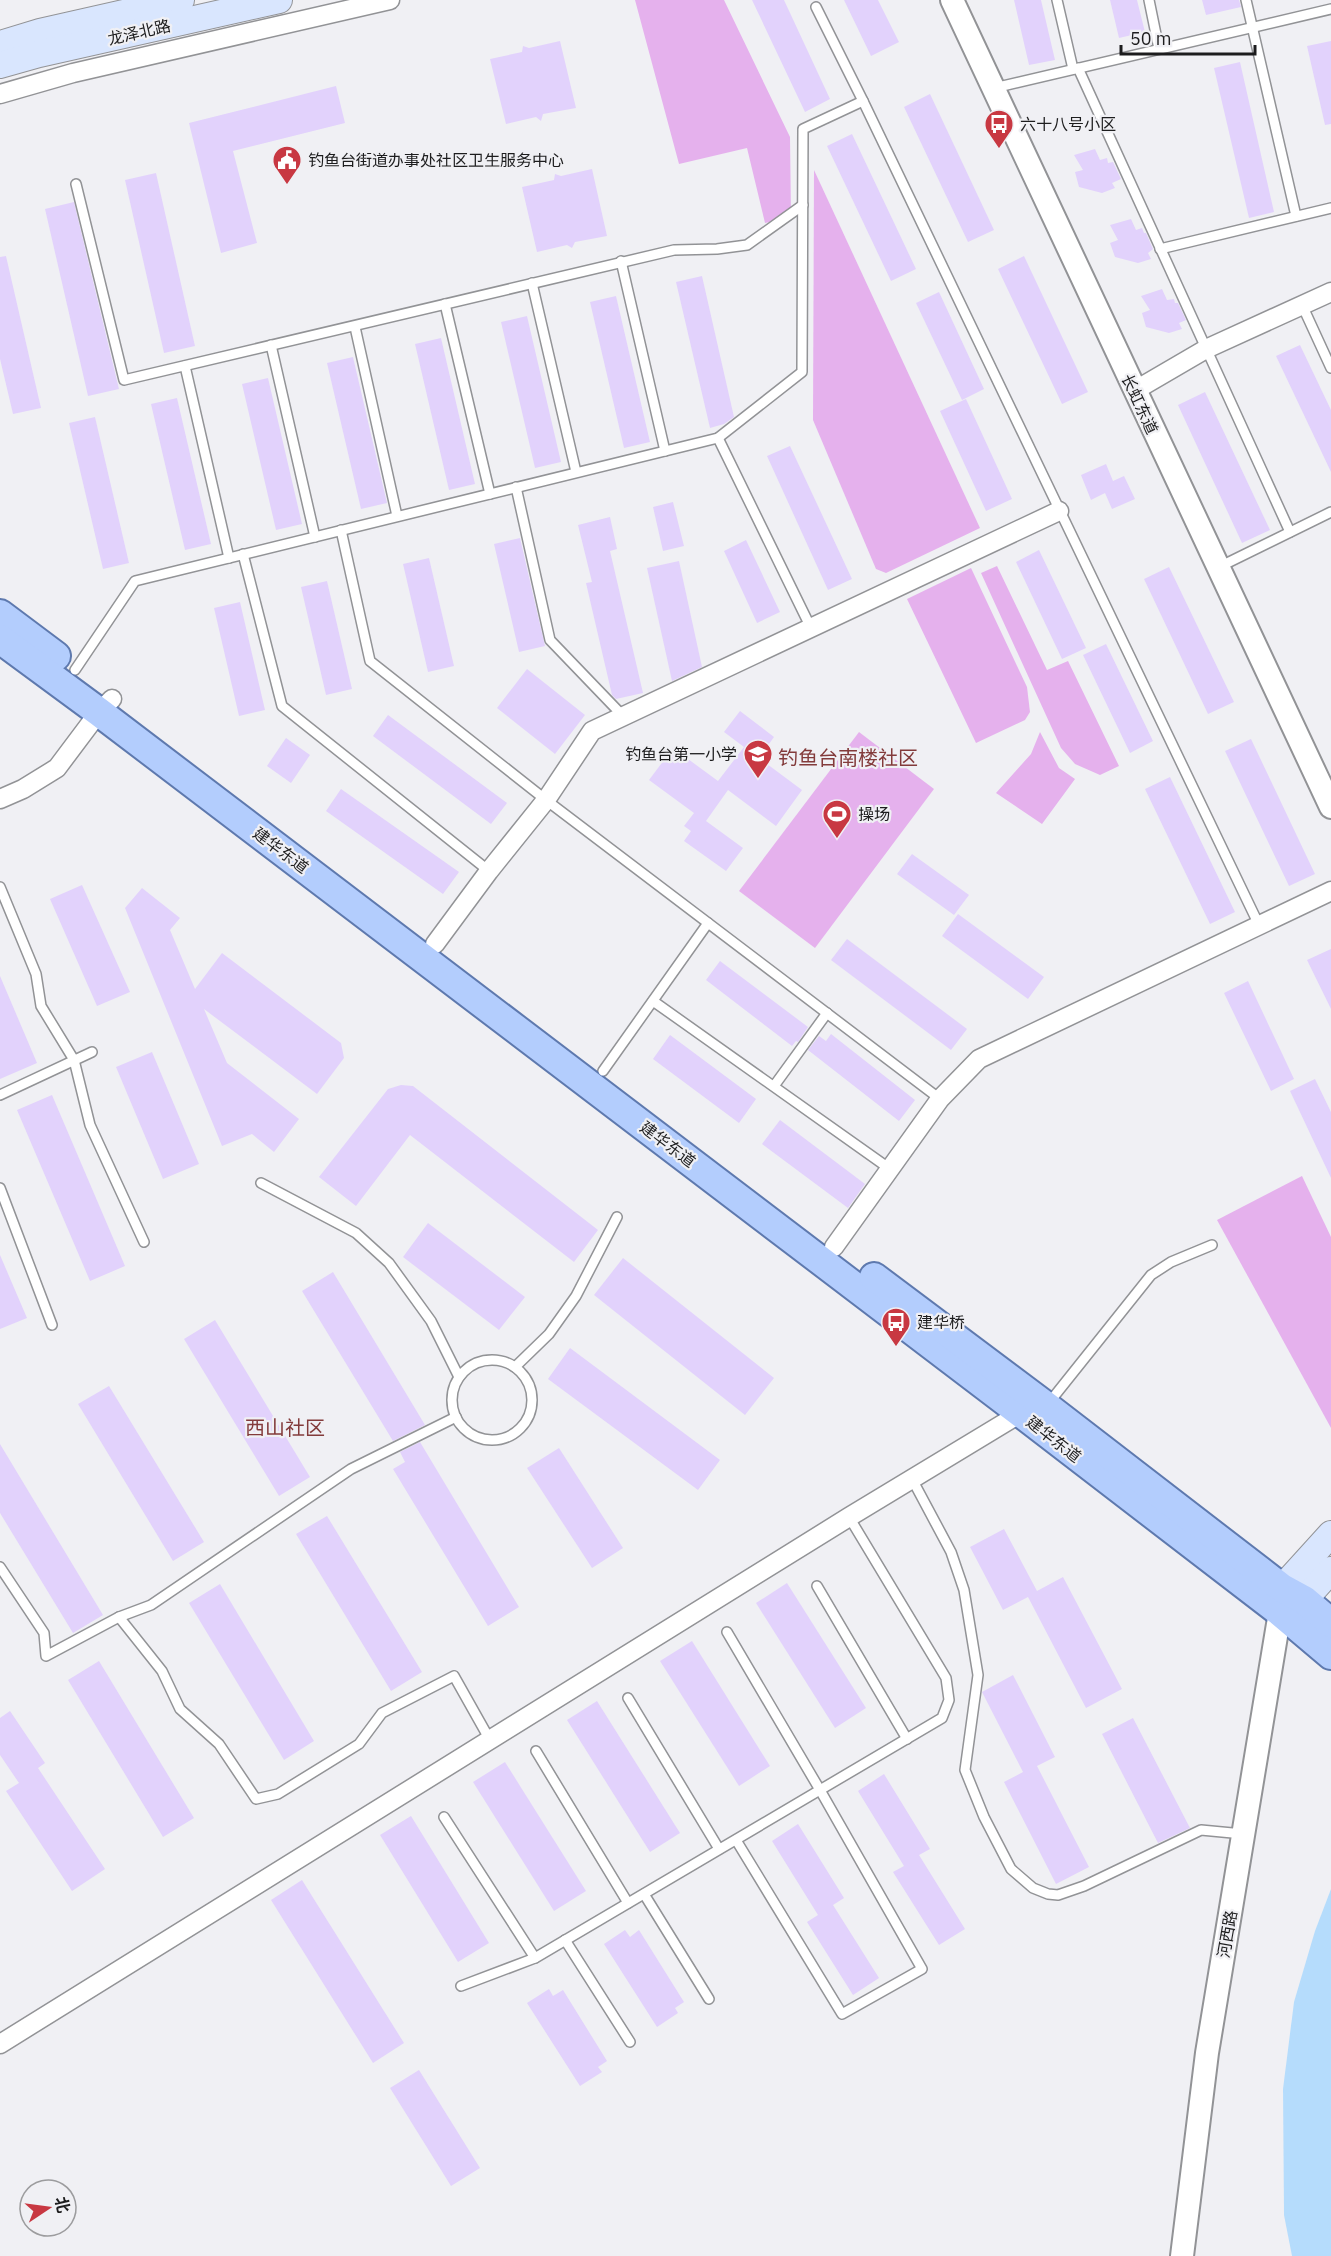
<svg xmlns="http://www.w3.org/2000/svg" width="1331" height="2256" viewBox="0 0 1331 2256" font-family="'IBM Plex Sans','Noto Sans SC',sans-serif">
<rect width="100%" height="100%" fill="#f0f0f4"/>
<g fill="#e5b1ed">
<path d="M 635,0 L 724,0 L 790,137 L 791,217 L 765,223 L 747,148 L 679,164 Z"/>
<path d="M 814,170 L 980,528 L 886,573 L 876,569 L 813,420 Z"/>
<path d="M 997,566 L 1047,670 L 1068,661 L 1119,766 L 1100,775 L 1075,764 L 1061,748 L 981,573 Z"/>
<path d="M 971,568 L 1027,687 L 1030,712 L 1025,720 L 976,743 L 907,599 Z"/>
<path d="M 859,732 L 934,789 L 815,948 L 739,891 Z"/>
<path d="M 1040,732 L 1059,768 L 1075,779 L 1042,824 L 996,793 L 1031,754 Z"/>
<path d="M 1302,1176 L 1331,1237 L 1331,1428 L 1217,1220 Z"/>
</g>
<path fill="#b5dcfc" d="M 1331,1889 L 1331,2256 L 1292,2256 L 1284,2215 L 1283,2089 L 1294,2002 L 1315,1931 Z"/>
<g fill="#e2d2fc">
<path d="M 752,0 L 784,0 L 830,99 L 805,112 Z"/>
<path d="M 844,0 L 878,0 L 899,42 L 871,56 Z"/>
<path d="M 1014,0 L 1041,0 L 1055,60 L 1029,65 Z"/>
<path d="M 1110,0 L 1137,0 L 1145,32 L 1119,38 Z"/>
<path d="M 1202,0 L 1239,0 L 1241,7 L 1206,15 Z"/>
<path d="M 560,41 L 576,108 L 543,114 L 541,121 L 536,117 L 506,124 L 490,59 L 522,52 L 523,46 L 529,48 Z"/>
<path d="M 1331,41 L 1331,124 L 1325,125 L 1307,46 Z"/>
<path d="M 1240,62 L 1274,212 L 1249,218 L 1214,68 Z"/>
<path d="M 336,86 L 345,123 L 233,151 L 257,243 L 221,253 L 189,123 Z"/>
<path d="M 930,94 L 994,230 L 968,242 L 904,107 Z"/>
<path d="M 852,134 L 916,269 L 891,281 L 827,146 Z"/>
<path d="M 1095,149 L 1100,160 L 1107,158 L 1108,163 L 1113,162 L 1121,179 L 1112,183 L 1115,188 L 1102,193 L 1079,187 L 1075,172 L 1083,170 L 1074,155 Z"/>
<path d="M 592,169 L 607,236 L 575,242 L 572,248 L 567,245 L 537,252 L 522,187 L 554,180 L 555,174 L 561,176 Z"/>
<path d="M 156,173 L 195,346 L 164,353 L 125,180 Z"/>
<path d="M 74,202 L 119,389 L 88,396 L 45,209 Z"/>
<path d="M 1131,219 L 1136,230 L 1142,228 L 1144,233 L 1146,233 L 1153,249 L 1148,253 L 1151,259 L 1138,263 L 1115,257 L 1110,243 L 1118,240 L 1110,225 Z"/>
<path d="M 6,256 L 41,408 L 13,414 L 0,359 L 0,257 Z"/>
<path d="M 1024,256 L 1088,392 L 1062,404 L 998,269 Z"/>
<path d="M 702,276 L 734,417 L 724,424 L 710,428 L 676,282 Z"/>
<path d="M 1162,289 L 1167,300 L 1174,299 L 1175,303 L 1178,303 L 1186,320 L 1179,323 L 1182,329 L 1169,333 L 1146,327 L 1142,313 L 1150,310 L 1141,296 Z"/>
<path d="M 939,292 L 984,389 L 962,400 L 916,303 Z"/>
<path d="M 616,296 L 650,442 L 624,448 L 590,302 Z"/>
<path d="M 527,316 L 561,462 L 535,468 L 501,322 Z"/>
<path d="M 441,338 L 475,484 L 449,490 L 415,344 Z"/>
<path d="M 1300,345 L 1331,410 L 1331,472 L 1276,356 Z"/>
<path d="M 353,357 L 387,503 L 361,509 L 327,363 Z"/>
<path d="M 268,378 L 302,524 L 276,530 L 242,384 Z"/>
<path d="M 1205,392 L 1270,530 L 1242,543 L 1178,405 Z"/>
<path d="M 177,398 L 211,544 L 185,550 L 151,404 Z"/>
<path d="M 966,399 L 1012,499 L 986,511 L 940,411 Z"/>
<path d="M 95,417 L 129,563 L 103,569 L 69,423 Z"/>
<path d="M 790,446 L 852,579 L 828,590 L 767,456 Z"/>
<path d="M 1106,464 L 1113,481 L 1124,476 L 1135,499 L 1112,509 L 1105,493 L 1091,500 L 1081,475 Z"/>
<path d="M 673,502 L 684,546 L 663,551 L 653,507 Z"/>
<path d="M 610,517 L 617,549 L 610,551 L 643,693 L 616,699 L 612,695 L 586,583 L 592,582 L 578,525 Z"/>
<path d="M 520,538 L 545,646 L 519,652 L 494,544 Z"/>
<path d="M 746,540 L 780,612 L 757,623 L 724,551 Z"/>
<path d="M 1039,550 L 1086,648 L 1062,659 L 1016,562 Z"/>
<path d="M 429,558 L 454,666 L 428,672 L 403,564 Z"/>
<path d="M 679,561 L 702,667 L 672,681 L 647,568 Z"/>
<path d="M 1169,567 L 1234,702 L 1208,714 L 1144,579 Z"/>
<path d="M 327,581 L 352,689 L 326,695 L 301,587 Z"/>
<path d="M 240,602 L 265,710 L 239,716 L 214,608 Z"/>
<path d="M 1106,644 L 1153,741 L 1130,753 L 1083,655 Z"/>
<path d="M 527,669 L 585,715 L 555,754 L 497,708 Z"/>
<path d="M 740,711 L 774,737 L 759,758 L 802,790 L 776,826 L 728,790 L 706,821 L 743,848 L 726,871 L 684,841 L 691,831 L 684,826 L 694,813 L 649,780 L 673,748 L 718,781 L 744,747 L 724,732 Z"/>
<path d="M 388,715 L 507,803 L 491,824 L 373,736 Z"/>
<path d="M 286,738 L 310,755 L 291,783 L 267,766 Z"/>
<path d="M 1251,739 L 1315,874 L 1289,886 L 1225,751 Z"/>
<path d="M 1170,777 L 1235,912 L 1210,924 L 1145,789 Z"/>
<path d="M 341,789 L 459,872 L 443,894 L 326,811 Z"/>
<path d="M 912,854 L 969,895 L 954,915 L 897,874 Z"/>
<path d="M 82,885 L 130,992 L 97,1006 L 50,899 Z"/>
<path d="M 142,888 L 180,918 L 170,930 L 195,989 L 222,953 L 341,1043 L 344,1058 L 317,1094 L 204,1009 L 227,1063 L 299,1119 L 274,1152 L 252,1134 L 222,1146 L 125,908 Z"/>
<path d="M 958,914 L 1044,977 L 1028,999 L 942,936 Z"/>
<path d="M 847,939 L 967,1029 L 951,1050 L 831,960 Z"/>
<path d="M 1331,949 L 1331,1009 L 1307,960 Z"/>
<path d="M 720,961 L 808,1027 L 798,1042 L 796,1041 L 792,1046 L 706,980 Z"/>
<path d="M 0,976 L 37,1063 L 0,1079 Z"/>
<path d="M 1248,981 L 1294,1079 L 1271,1091 L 1224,993 Z"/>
<path d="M 831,1034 L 915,1100 L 899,1121 L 808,1050 L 819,1036 L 826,1041 Z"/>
<path d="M 670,1035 L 756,1099 L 739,1123 L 653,1059 Z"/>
<path d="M 152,1052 L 199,1164 L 163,1179 L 116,1067 Z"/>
<path d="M 1315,1079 L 1331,1112 L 1331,1178 L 1290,1091 Z"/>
<path d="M 401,1085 L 413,1086 L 598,1230 L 574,1262 L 410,1135 L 356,1206 L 319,1177 L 388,1089 Z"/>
<path d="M 52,1095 L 125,1266 L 90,1281 L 17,1110 Z"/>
<path d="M 780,1120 L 865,1184 L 848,1208 L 762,1144 Z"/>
<path d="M 428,1223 L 525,1297 L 499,1330 L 403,1257 Z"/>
<path d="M 0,1255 L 27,1318 L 0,1329 Z"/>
<path d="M 623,1258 L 774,1378 L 745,1415 L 594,1295 Z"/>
<path d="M 333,1272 L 425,1425 L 393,1441 L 302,1291 Z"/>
<path d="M 215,1320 L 310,1477 L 279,1496 L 184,1339 Z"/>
<path d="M 570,1348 L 720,1460 L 698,1490 L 548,1379 Z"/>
<path d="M 109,1386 L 204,1542 L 173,1561 L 78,1404 Z"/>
<path d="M 420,1442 L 519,1607 L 488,1626 L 393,1469 L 405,1462 L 400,1452 Z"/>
<path d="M 0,1444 L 103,1615 L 73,1633 L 0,1513 Z"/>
<path d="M 559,1448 L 623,1548 L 592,1568 L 527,1468 Z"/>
<path d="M 327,1516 L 422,1672 L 391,1691 L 296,1534 Z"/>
<path d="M 1004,1529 L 1037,1591 L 1063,1577 L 1122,1689 L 1086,1708 L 1028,1597 L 1003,1610 L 970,1547 Z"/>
<path d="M 787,1583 L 866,1708 L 835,1728 L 756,1603 Z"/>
<path d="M 220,1584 L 314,1741 L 284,1760 L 189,1603 Z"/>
<path d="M 692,1641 L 770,1766 L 739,1786 L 660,1661 Z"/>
<path d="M 99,1661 L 194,1818 L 163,1837 L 68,1680 Z"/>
<path d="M 1013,1675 L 1055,1757 L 1037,1766 L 1089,1867 L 1056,1884 L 1004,1782 L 1023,1772 L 982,1692 Z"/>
<path d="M 597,1701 L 680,1833 L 650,1852 L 567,1720 Z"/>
<path d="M 10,1711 L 45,1763 L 38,1768 L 105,1869 L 72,1891 L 6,1791 L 19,1783 L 0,1755 L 0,1718 Z"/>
<path d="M 1133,1718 L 1190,1828 L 1158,1843 L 1102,1734 Z"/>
<path d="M 505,1762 L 586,1891 L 554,1911 L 473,1782 Z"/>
<path d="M 884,1774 L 930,1849 L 919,1855 L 965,1929 L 939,1945 L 893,1872 L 904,1866 L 858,1791 Z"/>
<path d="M 411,1816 L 489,1943 L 458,1962 L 380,1835 Z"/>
<path d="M 798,1824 L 844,1898 L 833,1905 L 879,1978 L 853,1995 L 807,1922 L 818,1915 L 772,1841 Z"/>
<path d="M 302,1880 L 404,2043 L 373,2063 L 271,1900 Z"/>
<path d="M 625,1930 L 630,1937 L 639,1930 L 684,2002 L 675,2008 L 678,2013 L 657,2027 L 604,1944 Z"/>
<path d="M 549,1989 L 553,1996 L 563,1990 L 607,2061 L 598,2067 L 602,2072 L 580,2086 L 527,2003 Z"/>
<path d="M 419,2070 L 480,2168 L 451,2186 L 390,2088 Z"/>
</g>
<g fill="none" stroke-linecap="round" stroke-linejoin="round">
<g stroke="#929396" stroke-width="12">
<g id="service">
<path d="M 1057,0 L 1073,69"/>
<path d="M 1149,0 L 1159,49"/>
<path d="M 1246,0 L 1296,216"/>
<path d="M 816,7 L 863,101 L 1259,925"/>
<path d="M 1078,68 L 1290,532"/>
<path d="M 994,88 L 1331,9"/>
<path d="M 76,184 L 124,380 L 674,250 L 717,249 L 747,245 L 803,205"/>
<path d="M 1160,249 L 1331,208"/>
<path d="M 621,261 L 665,451"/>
<path d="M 532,283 L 576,472"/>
<path d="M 445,304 L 490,494"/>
<path d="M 1302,305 L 1331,368"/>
<path d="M 355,327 L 397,516"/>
<path d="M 271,345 L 315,537"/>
<path d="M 185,366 L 229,558"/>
<path d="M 718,438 L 811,628"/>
<path d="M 516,487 L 550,640 L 624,717"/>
<path d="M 341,530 L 370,661 L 546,800 L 940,1099"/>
<path d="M 243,554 L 282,706 L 489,871"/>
<path d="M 1217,568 L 1331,512"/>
<path d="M 75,670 L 135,581 L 718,438 L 802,372 L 803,129 L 863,101"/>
<path d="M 0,887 L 36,974 L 41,1006 L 74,1060 L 90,1125 L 144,1242"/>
<path d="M 653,1001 L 890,1169"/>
<path d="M 603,1071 L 708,923"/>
<path d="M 774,1086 L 827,1013"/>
<path d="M 0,1095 L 92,1052"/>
<path d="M 261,1183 L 356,1233 L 389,1263 L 431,1321 L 459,1377"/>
<path d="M 0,1188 L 52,1325"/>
<circle cx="492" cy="1400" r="40"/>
<path d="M 515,1367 L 549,1334 L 576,1296 L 617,1217"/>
<path d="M 1048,1404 L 1151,1275 L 1171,1262 L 1212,1245"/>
<path d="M 912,1479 L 951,1552 L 964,1590 L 978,1675 L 965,1770 L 984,1817 L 1011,1869 L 1033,1888 L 1048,1894 L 1058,1895 L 1084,1886 L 1201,1830 L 1243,1834"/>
<path d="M 0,1567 L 44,1633 L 46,1656 L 119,1617 L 151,1605 L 351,1469 L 456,1417"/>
<path d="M 817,1586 L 907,1739"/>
<path d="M 119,1617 L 162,1671 L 180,1709 L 219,1744 L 256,1799 L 278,1794 L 359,1744 L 382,1713 L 454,1676 L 490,1740"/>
<path d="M 727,1632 L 820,1790 L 922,1969 L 842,2014 L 736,1840"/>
<path d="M 628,1698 L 719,1849"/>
<path d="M 536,1751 L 628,1903"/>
<path d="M 444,1817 L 535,1958"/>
<path d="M 644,1894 L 709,1999"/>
<path d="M 565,1940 L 630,2042"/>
<path d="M 461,1986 L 535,1958 L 942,1718 L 949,1700 L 946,1678 L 849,1517"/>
</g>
</g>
<g stroke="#929396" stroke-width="21">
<g id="minor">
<path d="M 0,94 L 73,73 L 390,0"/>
<path d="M 1134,391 L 1206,349 L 1331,292"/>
<path d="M 0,799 L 23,789 L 57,768 L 99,712 L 112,699"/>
<path d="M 435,944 L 489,871 L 546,800 L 592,731 L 1059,511"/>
<path d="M 834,1247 L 940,1099 L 979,1059 L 1331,891"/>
<path d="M 0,2044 L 849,1517 L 1021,1413 L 1031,1410"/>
</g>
</g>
<g stroke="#929396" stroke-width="26">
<g id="tertiary">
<path d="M 952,0 L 1331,807"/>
<path d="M 1182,2256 L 1207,2053 L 1280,1612"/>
</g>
</g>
<g stroke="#929396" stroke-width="28">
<g id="secondary">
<path d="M 0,44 L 40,32 L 181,0"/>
<path d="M 0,65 L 39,54 L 279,0"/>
<path d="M 1280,1606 L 1282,1588 L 1331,1534"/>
<path d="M 1287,1609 L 1304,1600 L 1331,1570"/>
</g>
</g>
<g stroke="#5e79ae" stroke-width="32">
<g id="primary">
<path d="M 0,614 L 56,656"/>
<path d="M 0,639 L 99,712 L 1021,1413 L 1280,1612 L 1331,1655"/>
<path d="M 874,1277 L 1046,1406 L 1282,1588 L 1304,1600 L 1331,1623"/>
</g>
</g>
<use href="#service" stroke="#fff" stroke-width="9"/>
<use href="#minor" stroke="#fff" stroke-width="18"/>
<use href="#tertiary" stroke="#fff" stroke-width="22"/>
<use href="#secondary" stroke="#d9e6fe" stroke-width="26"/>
<use href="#primary" stroke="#b3cdfd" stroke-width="28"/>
</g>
<defs>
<g id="bus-pin" transform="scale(1.5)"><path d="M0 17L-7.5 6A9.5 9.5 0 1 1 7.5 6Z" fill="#c83842" stroke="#f0f0f4"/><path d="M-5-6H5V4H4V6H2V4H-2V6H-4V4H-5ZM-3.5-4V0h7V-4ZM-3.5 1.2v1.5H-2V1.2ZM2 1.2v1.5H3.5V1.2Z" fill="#fff"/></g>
<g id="civic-pin" transform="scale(1.5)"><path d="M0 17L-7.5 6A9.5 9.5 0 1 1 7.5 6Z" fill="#c83842" stroke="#f0f0f4"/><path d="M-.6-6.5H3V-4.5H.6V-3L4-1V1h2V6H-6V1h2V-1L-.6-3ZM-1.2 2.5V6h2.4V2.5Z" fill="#fff"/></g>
<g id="school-pin" transform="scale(1.5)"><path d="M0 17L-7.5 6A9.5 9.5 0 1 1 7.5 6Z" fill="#c83842" stroke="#f0f0f4"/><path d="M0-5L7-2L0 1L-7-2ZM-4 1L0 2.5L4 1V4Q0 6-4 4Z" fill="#fff"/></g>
<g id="stadium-pin" transform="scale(1.5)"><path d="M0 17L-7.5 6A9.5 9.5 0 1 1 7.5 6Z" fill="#c83842" stroke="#f0f0f4"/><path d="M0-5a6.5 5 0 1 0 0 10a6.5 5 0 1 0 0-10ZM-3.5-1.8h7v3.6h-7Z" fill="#fff"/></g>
</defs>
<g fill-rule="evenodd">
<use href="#bus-pin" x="999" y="124"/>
<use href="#civic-pin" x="287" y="160"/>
<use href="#school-pin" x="758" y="754"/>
<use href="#stadium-pin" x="837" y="814"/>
<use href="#bus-pin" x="896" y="1322"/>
</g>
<g text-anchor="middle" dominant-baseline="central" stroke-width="4.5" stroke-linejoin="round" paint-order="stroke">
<g font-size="16" fill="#1d1d1e" stroke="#f0f0f4">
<text transform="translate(139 32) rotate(-13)">龙泽北路</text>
<text transform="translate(1140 404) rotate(65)">长虹东道</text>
<text transform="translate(281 850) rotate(37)">建华东道</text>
<text transform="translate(668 1144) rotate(37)">建华东道</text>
<text transform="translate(1054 1439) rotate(38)">建华东道</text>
<text transform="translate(1227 1934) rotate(-80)">河西路</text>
</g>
<g font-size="16" fill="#1d1d1e" stroke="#f0f0f4" text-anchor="start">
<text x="1020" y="124">六十八号小区</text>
<text x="308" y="160">钓鱼台街道办事处社区卫生服务中心</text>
<text x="737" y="754" text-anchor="end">钓鱼台第一小学</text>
<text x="858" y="814">操场</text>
<text x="917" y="1322">建华桥</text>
</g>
<g font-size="20" fill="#833b3b" stroke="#f0f0f4">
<text x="848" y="757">钓鱼台南楼社区</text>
<text x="285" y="1427">西山社区</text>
</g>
</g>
<g transform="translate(48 2208) rotate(77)"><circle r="28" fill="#f0f0f4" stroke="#9c9c9e" stroke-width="1.5"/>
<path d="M0-4.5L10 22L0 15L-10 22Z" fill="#c83842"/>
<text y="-9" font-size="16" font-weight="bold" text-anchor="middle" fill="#1d1d1e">北</text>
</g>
<path d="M1121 45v9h134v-9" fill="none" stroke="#1d1d1e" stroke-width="3"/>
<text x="1130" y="45" font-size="18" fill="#1d1d1e" stroke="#f0f0f4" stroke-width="4.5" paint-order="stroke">50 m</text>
</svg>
